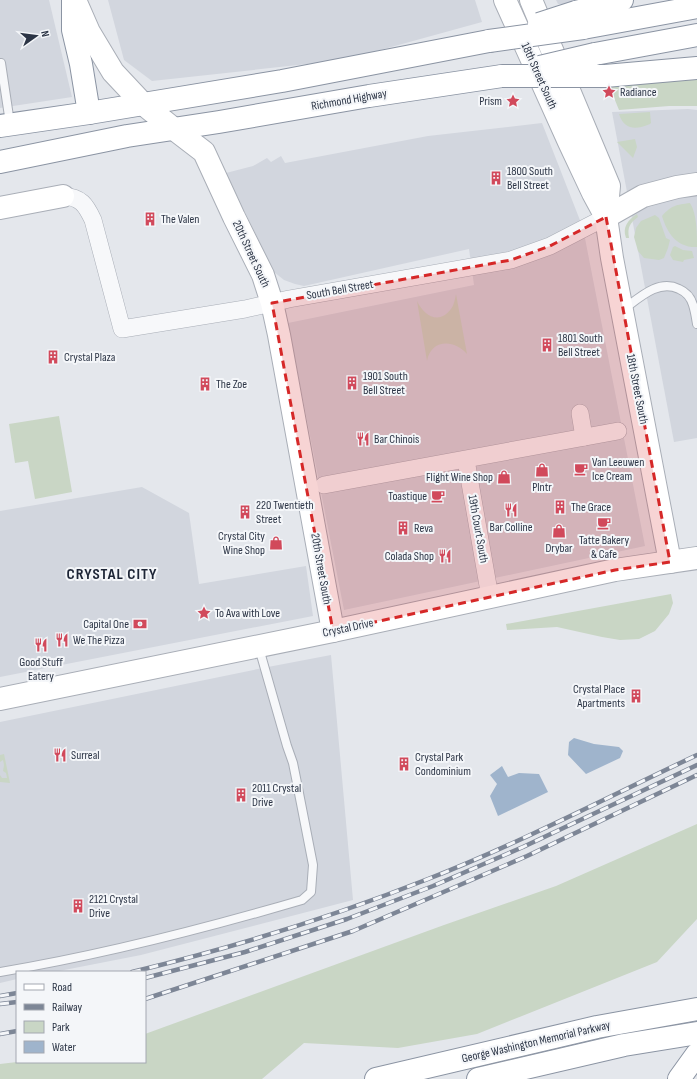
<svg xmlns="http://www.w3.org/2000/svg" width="697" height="1079" viewBox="0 0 697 1079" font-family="'Sofia Sans Condensed',sans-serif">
<rect width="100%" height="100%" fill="#e4e7ec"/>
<g fill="#d2d6de">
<path d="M 0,0 L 49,0 L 72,97 L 0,108 Z"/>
<path d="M 108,0 L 475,0 L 482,22 L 344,60 L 152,81 L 124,60 Z"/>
<path d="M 556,0 L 588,0 L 572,4 L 558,4 Z"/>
<path d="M 688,109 L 697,110 L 697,438 L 674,442 L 612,112 Z"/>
<path d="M 542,123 L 583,228 L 645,546 L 344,610 L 288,323 L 474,285 L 469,249 L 304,286 L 295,284 L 284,280 L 274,272 L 226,173 L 253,166 L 267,158 L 271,162 L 281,156 L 285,163 L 428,136 Z"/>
<path d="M 142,487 L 189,513 L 199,584 L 306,566 L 313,616 L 0,677 L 0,511 Z"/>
<path d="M 331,655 L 353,900 L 141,955 L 54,972 L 17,972 L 17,979 L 0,983 L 0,722 L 268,667 Z"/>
</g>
<g fill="#c9d6c5">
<path d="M 697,76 L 697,106 L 669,106 L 619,110 L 608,83 Z"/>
<path d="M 650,112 L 651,123 L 650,124 C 636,130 624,130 619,114 Z"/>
<path d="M 635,139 L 637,147 L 633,158 L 617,142 Z"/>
<path d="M 690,203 C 697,214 697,233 697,247 C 677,248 667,233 662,216 C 672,205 676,205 690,203 Z"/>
<path d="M 637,214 L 638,217 C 630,223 627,227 629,238 L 626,238 C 622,227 628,220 637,214 Z"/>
<path d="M 655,215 L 659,218 L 666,238 L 670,240 L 668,248 L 664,258 L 659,260 L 644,258 L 638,251 L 634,237 L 636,228 L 641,221 Z"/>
<path d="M 675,246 L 683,250 L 692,251 L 694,258 L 684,260 L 683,262 L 673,260 L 670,255 L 673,247 Z"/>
<path d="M 456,294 L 467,354 C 454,339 431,339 427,361 L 417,301 C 424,316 439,325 451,309 C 454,305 455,299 456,294 Z"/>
<path d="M 59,416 L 72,492 L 35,499 L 28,461 L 15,463 L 9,424 Z"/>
<path d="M 671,594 L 673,603 L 669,614 L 655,631 L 639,639 L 620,640 L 602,637 L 557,627 L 507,630 L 506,624 Z"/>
<path d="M 4,754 L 10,783 L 0,782 L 0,775 L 2,778 L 7,778 L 6,773 L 3,771 L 4,765 L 3,760 L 0,762 L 0,755 Z"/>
<path d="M 697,824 L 697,919 L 657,962 L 477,1034 L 398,1048 L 304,1043 L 262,1079 L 0,1079 L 0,1064 L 17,1062 L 145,1062 L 145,1034 L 444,925 L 556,886 Z"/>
</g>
<g fill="#9fb4cc">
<path d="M 574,738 L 594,744 L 619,747 L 623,751 L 620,758 L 586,774 L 568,755 L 569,742 Z"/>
<path d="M 502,766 L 508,777 L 519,773 L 539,774 L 548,792 L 498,816 L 490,796 L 497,784 L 490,775 Z"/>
</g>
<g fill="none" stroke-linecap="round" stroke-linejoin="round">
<g stroke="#a9aeb7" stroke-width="10">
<g id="lane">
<path d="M 1,63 L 10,123"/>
<path d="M 624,309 C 640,297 659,279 679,289 C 686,292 691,298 693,305 C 695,311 696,318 697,324"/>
<path d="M 0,972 C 102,955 203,929 302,900 L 311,892 L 313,865 L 297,783 L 293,763 L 287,746 L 259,648"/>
</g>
</g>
<g stroke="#a9aeb7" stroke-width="18">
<g id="street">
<path d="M 63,196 C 81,197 86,205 93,220 L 122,329 L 245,309 L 289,299 L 511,260 L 550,246 L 606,217"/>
<path d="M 580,413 L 584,437"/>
<path d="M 466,460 L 490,597"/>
<path d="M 324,485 L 618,431"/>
</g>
</g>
<g stroke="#a9aeb7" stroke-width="24">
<g id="secondary">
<path d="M 75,0 L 89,32 L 113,72 L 143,104 L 174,129 L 204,152 L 234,217 L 263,275 L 272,303 L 279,335 L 333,631"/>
<path d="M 505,0 L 569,142 L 593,193 L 606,217"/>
<path d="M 531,0 L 609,186 L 606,217 L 612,258 L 670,562"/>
<path d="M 0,208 L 63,196"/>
<path d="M 606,217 L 643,196 L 677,187 L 697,184"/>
<path d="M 0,699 L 333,631 L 615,570 L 697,558"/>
</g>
</g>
<g stroke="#8b94a3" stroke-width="24">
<g id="highway">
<path d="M 73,0 L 73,30 L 81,64 L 89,113"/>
<path d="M 576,12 L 622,0"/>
<path d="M 583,28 L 697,7"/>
<path d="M 595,54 L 697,35"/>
<path d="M 605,76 L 697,68"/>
<path d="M 0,126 L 89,113 L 282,81 L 489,41"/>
<path d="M 0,162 L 127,136 L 219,122 L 369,96 L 502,76"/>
<path d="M 376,1079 L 597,1027 L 697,1009"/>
<path d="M 478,1079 L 624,1045 L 697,1033"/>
<path d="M 679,1079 L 697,1054"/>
</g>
</g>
<use href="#lane" stroke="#f7f8fa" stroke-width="8"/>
<use href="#street" stroke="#f7f8fa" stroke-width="17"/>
<use href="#secondary" stroke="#fff" stroke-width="22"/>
<use href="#highway" stroke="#fff" stroke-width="22"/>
<g stroke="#7d8696" stroke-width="4.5">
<g id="rail">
<path d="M 132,972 C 232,948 332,917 428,879 C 520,843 608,797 697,755"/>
<path d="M 145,978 L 245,952 L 347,919 L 433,886 L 523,847 L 697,765"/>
<path d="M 0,996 L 17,993"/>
<path d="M 145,999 L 353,931 L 527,856 L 697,775"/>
<path d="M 0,1004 L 17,1002"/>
<path d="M 0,1034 L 17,1031"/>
</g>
</g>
<use href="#rail" stroke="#f4f6f9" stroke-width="3" stroke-dasharray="9" stroke-linecap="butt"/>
<g stroke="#8b94a3" stroke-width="24" stroke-linecap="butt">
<g id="highway-bridge">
<path d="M 539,24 L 576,12"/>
<path d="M 489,41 L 583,28"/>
<path d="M 540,67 L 595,54"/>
<path d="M 502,76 L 605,76"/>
</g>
</g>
<use href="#highway-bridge" stroke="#fff" stroke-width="22"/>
</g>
<path fill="#d62828" fill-opacity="0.2" stroke="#d62828" stroke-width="3" stroke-dasharray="8 5" stroke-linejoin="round" d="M 606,217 L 670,562 L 615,570 L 333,631 L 272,303 L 511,260 L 550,246 Z"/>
<defs>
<g id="sight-bare" transform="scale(1.08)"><path d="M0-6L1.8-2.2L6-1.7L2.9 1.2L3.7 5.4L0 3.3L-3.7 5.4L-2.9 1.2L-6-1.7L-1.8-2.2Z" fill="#d1495b" stroke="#f4f6f9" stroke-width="2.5" paint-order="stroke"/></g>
<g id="building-bare" transform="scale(1.08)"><path d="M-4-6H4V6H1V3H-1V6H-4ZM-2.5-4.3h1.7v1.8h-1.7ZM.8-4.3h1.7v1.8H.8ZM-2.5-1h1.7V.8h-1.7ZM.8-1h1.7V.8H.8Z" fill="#d1495b" stroke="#f4f6f9" stroke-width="2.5" paint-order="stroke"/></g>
<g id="restaurant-bare" transform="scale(1.08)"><path d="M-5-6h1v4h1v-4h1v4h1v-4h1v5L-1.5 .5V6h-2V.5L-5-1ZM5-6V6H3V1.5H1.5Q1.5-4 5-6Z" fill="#d1495b" stroke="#f4f6f9" stroke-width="2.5" paint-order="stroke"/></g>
<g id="cafe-bare" transform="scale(1.08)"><path d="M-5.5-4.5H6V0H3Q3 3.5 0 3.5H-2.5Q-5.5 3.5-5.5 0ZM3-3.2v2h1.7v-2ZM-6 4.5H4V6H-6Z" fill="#d1495b" stroke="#f4f6f9" stroke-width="2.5" paint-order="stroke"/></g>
<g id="shop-bare" transform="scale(1.08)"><path d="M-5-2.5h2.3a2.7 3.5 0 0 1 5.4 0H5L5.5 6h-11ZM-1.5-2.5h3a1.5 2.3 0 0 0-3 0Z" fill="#d1495b" stroke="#f4f6f9" stroke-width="2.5" paint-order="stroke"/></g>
<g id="bank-bare" transform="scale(1.08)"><path d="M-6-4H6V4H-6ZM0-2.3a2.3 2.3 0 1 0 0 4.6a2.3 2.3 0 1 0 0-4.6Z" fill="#d1495b" stroke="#f4f6f9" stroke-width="2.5" paint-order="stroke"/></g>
</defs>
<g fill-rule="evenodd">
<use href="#sight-bare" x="609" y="92"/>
<use href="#sight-bare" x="513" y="101"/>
<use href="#building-bare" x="496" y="178"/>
<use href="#building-bare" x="150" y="219"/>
<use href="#building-bare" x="547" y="345"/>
<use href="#building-bare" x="53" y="357"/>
<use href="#building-bare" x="352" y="383"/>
<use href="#building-bare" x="205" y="384"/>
<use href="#restaurant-bare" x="363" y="439"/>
<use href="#cafe-bare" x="581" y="469"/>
<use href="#shop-bare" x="542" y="470"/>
<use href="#shop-bare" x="504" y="477"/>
<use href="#cafe-bare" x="438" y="496"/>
<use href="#building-bare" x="560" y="507"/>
<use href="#restaurant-bare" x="511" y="510"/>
<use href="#building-bare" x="245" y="512"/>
<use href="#cafe-bare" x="604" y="523"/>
<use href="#building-bare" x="403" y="528"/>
<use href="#shop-bare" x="559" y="531"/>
<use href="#shop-bare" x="276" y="543"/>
<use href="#restaurant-bare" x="445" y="556"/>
<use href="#sight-bare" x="204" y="613"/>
<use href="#bank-bare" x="140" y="624"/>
<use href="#restaurant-bare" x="62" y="640"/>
<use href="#restaurant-bare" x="41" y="645"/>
<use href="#building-bare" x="636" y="696"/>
<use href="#restaurant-bare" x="60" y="755"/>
<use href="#building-bare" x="404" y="764"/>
<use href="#building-bare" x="241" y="795"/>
<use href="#building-bare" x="78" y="906"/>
</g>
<g text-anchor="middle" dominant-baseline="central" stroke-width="4" stroke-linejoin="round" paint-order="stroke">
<g font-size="12" fill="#2b3445" stroke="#f4f6f9">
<text transform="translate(539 76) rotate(66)">18th Street South</text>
<text transform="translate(349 100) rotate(-10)">Richmond Highway</text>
<text transform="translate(251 254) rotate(65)">20th Street South</text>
<text transform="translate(340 290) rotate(-10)">South Bell Street</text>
<text transform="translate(637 389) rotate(79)">18th Street South</text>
<text transform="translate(478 529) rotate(80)">19th Court South</text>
<text transform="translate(321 569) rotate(80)">20th Street South</text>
<text transform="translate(348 628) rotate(-12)">Crystal Drive</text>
<text transform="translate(536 1042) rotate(-13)">George Washington Memorial Parkway</text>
</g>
<g font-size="12" fill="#2b3445" stroke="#f4f6f9" text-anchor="start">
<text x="620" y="92">Radiance</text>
<text x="502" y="101" text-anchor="end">Prism</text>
<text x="507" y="171">1800 South<tspan x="507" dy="14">Bell Street</tspan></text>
<text x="161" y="219">The Valen</text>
<text x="558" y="338">1801 South<tspan x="558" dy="14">Bell Street</tspan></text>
<text x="64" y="357">Crystal Plaza</text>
<text x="363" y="376">1901 South<tspan x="363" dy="14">Bell Street</tspan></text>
<text x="216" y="384">The Zoe</text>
<text x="374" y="439">Bar Chinois</text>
<text x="592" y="462">Van Leeuwen<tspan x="592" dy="14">Ice Cream</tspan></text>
<text x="493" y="477" text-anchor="end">Flight Wine Shop</text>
<text x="542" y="487" text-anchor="middle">Plntr</text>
<text x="427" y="496" text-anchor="end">Toastique</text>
<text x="256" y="505">220 Twentieth<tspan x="256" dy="14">Street</tspan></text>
<text x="571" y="507">The Grace</text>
<text x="511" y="527" text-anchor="middle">Bar Colline</text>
<text x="414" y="528">Reva</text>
<text x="265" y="536" text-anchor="end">Crystal City<tspan x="265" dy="14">Wine Shop</tspan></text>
<text x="604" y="540" text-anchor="middle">Tatte Bakery<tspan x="604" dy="14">&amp; Cafe</tspan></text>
<text x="559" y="548" text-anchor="middle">Drybar</text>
<text x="434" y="556" text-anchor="end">Colada Shop</text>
<text x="215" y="613">To Ava with Love</text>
<text x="129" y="624" text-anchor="end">Capital One</text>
<text x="73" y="640">We The Pizza</text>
<text x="41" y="662" text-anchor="middle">Good Stuff<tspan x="41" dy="14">Eatery</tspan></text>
<text x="625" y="689" text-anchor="end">Crystal Place<tspan x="625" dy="14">Apartments</tspan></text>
<text x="71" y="755">Surreal</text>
<text x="415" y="757">Crystal Park<tspan x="415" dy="14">Condominium</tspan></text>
<text x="252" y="788">2011 Crystal<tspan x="252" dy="14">Drive</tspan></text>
<text x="89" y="899">2121 Crystal<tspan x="89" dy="14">Drive</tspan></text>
</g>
<g font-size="16" font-weight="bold" letter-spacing="1" fill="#1d2536" stroke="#f4f6f9">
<text x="112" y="574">CRYSTAL CITY</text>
</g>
</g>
<rect x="16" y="971" width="130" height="92" fill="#f4f6f9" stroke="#a4a8b1"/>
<rect x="24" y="984" width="20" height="6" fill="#ffffff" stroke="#a4a8b1"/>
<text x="52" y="991" font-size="12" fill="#2b3445">Road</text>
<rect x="24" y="1004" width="20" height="6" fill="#7d8696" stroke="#a4a8b1"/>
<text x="52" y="1011" font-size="12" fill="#2b3445">Railway</text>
<rect x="24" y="1021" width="20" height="12" fill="#c9d6c5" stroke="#a4a8b1"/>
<text x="52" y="1031" font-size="12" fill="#2b3445">Park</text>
<rect x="24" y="1041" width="20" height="12" fill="#9fb4cc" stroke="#a4a8b1"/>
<text x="52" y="1051" font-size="12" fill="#2b3445">Water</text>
<g transform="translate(36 36) rotate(76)" stroke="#f4f6f9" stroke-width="3" paint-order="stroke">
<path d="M0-3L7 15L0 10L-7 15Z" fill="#2b3445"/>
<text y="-6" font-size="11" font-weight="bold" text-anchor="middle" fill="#2b3445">N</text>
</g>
</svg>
